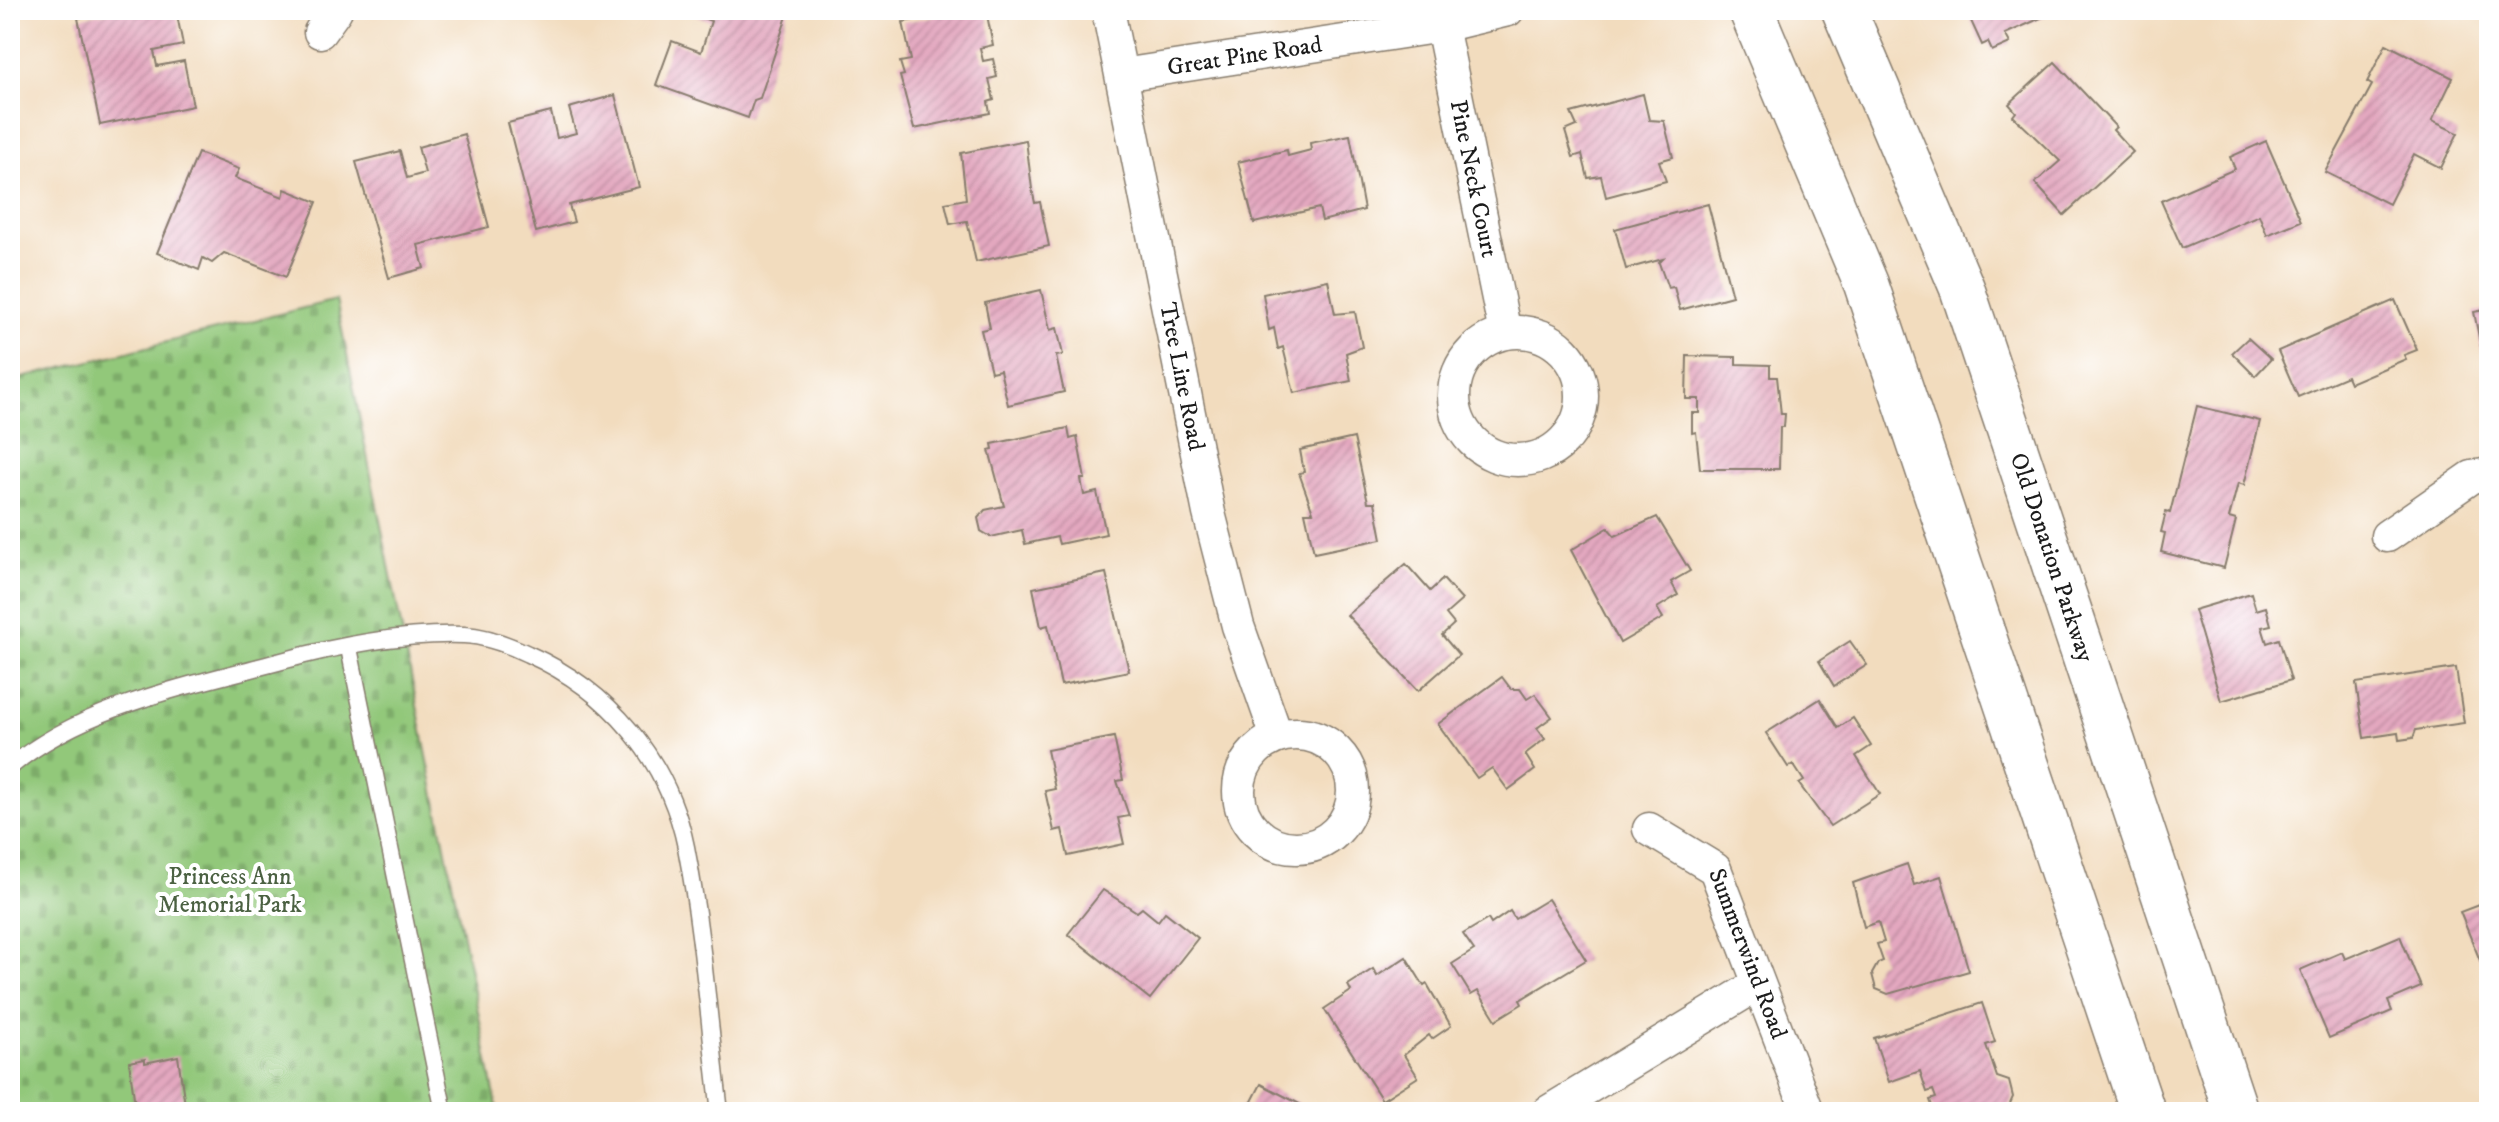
<svg xmlns="http://www.w3.org/2000/svg" width="2499" height="1122" viewBox="0 0 2499 1122" font-family="'IM FELL DW Pica',serif">
<defs>
<pattern id="cemetery-stones" width="16" height="16" patternUnits="userSpaceOnUse" patternTransform="scale(2)"><rect width="16" height="16" fill="#92c87a"/><path d="M2 7V4a2 2 0 0 1 4 0v3zM10 15v-3a2 2 0 0 1 4 0v3z" fill="#7dab69"/></pattern>
<pattern id="building-hatch" width="6" height="6" patternUnits="userSpaceOnUse" patternTransform="scale(2)"><rect width="6" height="6" fill="#e3a7bf"/><path d="M-1 1l2-2M0 6l6-6M5 7l2-2" fill="none" stroke="#c28fa4"/></pattern>
</defs>
<rect width="100%" height="100%" fill="#fff"/>
<filter id="ink" filterUnits="userSpaceOnUse"><feTurbulence type="fractalNoise" baseFrequency=".0125" numOctaves="2"/><feDisplacementMap in="SourceGraphic" scale="16" xChannelSelector="R" yChannelSelector="G"/><feConvolveMatrix kernelMatrix="1 2 1 2 8 2 1 2 1" color-interpolation-filters="sRGB"/></filter>
<filter id="wash" filterUnits="userSpaceOnUse"><feTurbulence type="fractalNoise" baseFrequency=".006" numOctaves="4" result="noise"/><feDisplacementMap in="SourceGraphic" scale="32" xChannelSelector="R" yChannelSelector="G"/><feGaussianBlur stdDeviation="1.8" result="paint"/><feColorMatrix in="noise" values="0 0 0 0 0 0 0 0 0 0 0 0 0 0 0 0 0 1.4 0 .05"/><feComposite in="paint" operator="in"/></filter>
<g filter="url(#wash)">
<rect width="100%" height="100%" fill="#f2dcbe"/>
<path fill="url(#cemetery-stones)" stroke="#57724b" stroke-width="2" d="M 336,300 L 498,1112 L 10,1112 L 10,381 Z"/>
<g id="blocks">
<g fill="url(#building-hatch)">
<path d="M 118,10 L 176,10 L 183,45 L 154,51 L 157,66 L 184,61 L 193,106 L 100,125 L 78,18 Z"/>
<path d="M 681,10 L 789,10 L 760,98 L 754,100 L 748,118 L 656,85 L 672,41 L 701,52 L 711,21 Z"/>
<path d="M 938,10 L 986,10 L 993,45 L 980,48 L 983,61 L 993,59 L 997,77 L 989,79 L 994,100 L 988,102 L 990,113 L 914,129 L 900,76 L 904,75 L 900,62 L 911,60 L 903,22 L 936,16 Z"/>
<path d="M 1966,10 L 2059,10 L 2005,34 L 2010,43 L 1992,51 L 1988,42 L 1982,45 Z"/>
<path d="M 2386,44 L 2453,78 L 2432,121 L 2458,133 L 2441,168 L 2414,154 L 2389,204 L 2325,172 L 2372,85 L 2367,82 Z"/>
<path d="M 2055,62 L 2116,127 L 2113,130 L 2133,152 L 2064,215 L 2035,183 L 2060,161 L 2013,116 L 2016,112 L 2009,104 Z"/>
<path d="M 1643,94 L 1649,120 L 1664,121 L 1673,157 L 1659,161 L 1666,181 L 1606,197 L 1601,176 L 1588,178 L 1582,154 L 1573,157 L 1565,131 L 1577,126 L 1571,113 Z"/>
<path d="M 615,95 L 639,187 L 569,205 L 574,222 L 536,232 L 508,123 L 551,112 L 557,138 L 576,133 L 569,108 Z"/>
<path d="M 464,134 L 489,227 L 418,245 L 424,268 L 389,278 L 356,162 L 400,151 L 407,178 L 425,173 L 418,147 Z"/>
<path d="M 1350,135 L 1364,210 L 1322,221 L 1319,208 L 1254,223 L 1238,162 L 1287,150 L 1288,156 L 1311,150 L 1310,143 Z"/>
<path d="M 1026,140 L 1032,189 L 1035,203 L 1040,202 L 1049,246 L 976,262 L 967,221 L 950,224 L 945,203 L 966,199 L 961,153 Z"/>
<path d="M 2266,141 L 2301,221 L 2267,235 L 2259,215 L 2182,248 L 2161,201 L 2235,169 L 2230,157 Z"/>
<path d="M 198,153 L 239,169 L 235,178 L 283,197 L 285,189 L 317,202 L 286,277 L 224,253 L 212,263 L 203,258 L 199,270 L 157,253 Z"/>
<path d="M 1708,204 L 1732,296 L 1680,310 L 1674,287 L 1668,288 L 1659,263 L 1663,259 L 1626,269 L 1615,229 Z"/>
<path d="M 1328,280 L 1335,314 L 1355,312 L 1362,347 L 1346,353 L 1351,381 L 1294,393 L 1283,347 L 1278,349 L 1274,328 L 1269,330 L 1263,294 Z"/>
<path d="M 1041,290 L 1050,330 L 1057,328 L 1063,355 L 1056,356 L 1064,392 L 1008,405 L 1000,370 L 991,372 L 981,330 L 990,328 L 985,303 Z"/>
<path d="M 2395,300 L 2417,350 L 2404,355 L 2406,359 L 2350,383 L 2347,376 L 2298,397 L 2278,351 Z"/>
<path d="M 2489,309 L 2489,367 L 2485,368 L 2474,312 Z"/>
<path d="M 2248,338 L 2271,359 L 2255,376 L 2232,353 Z"/>
<path d="M 1687,356 L 1736,357 L 1736,364 L 1770,365 L 1770,377 L 1777,377 L 1781,414 L 1785,414 L 1784,427 L 1780,427 L 1779,469 L 1700,469 L 1696,432 L 1692,433 L 1692,413 L 1699,413 L 1699,399 L 1686,399 Z"/>
<path d="M 2197,406 L 2260,421 L 2244,485 L 2238,483 L 2229,518 L 2236,520 L 2224,568 L 2161,552 L 2165,533 L 2161,532 L 2166,512 L 2170,513 Z"/>
<path d="M 1068,428 L 1070,439 L 1077,437 L 1085,479 L 1081,479 L 1084,495 L 1097,492 L 1106,534 L 1059,544 L 1057,537 L 1025,544 L 1022,530 L 991,537 L 981,531 L 978,518 L 985,510 L 1004,506 L 989,450 L 993,449 L 992,444 Z"/>
<path d="M 1354,438 L 1368,502 L 1375,502 L 1382,539 L 1314,553 L 1305,512 L 1313,512 L 1299,473 L 1304,472 L 1300,450 Z"/>
<path d="M 1657,517 L 1690,571 L 1671,582 L 1678,595 L 1657,608 L 1663,618 L 1620,643 L 1571,550 L 1608,528 L 1615,536 Z"/>
<path d="M 1406,564 L 1430,591 L 1443,579 L 1462,600 L 1446,614 L 1454,624 L 1442,635 L 1459,655 L 1418,691 L 1347,615 Z"/>
<path d="M 1106,573 L 1129,671 L 1061,685 L 1048,625 L 1041,627 L 1033,588 Z"/>
<path d="M 2251,593 L 2256,610 L 2266,607 L 2271,625 L 2262,627 L 2267,643 L 2279,639 L 2291,680 L 2221,701 L 2194,610 Z"/>
<path d="M 1850,641 L 1867,665 L 1834,686 L 1819,661 Z"/>
<path d="M 2456,668 L 2464,723 L 2416,730 L 2413,738 L 2399,740 L 2398,733 L 2364,738 L 2356,683 Z"/>
<path d="M 1502,677 L 1511,689 L 1520,689 L 1527,699 L 1535,694 L 1552,717 L 1537,728 L 1545,739 L 1525,754 L 1535,770 L 1508,790 L 1492,768 L 1477,778 L 1438,724 Z"/>
<path d="M 1820,699 L 1838,728 L 1853,718 L 1871,746 L 1856,756 L 1880,794 L 1830,826 L 1799,784 L 1804,781 L 1793,764 L 1788,767 L 1766,733 Z"/>
<path d="M 1114,737 L 1123,780 L 1117,781 L 1129,816 L 1118,818 L 1124,844 L 1068,856 L 1062,829 L 1054,831 L 1045,791 L 1055,789 L 1047,750 Z"/>
<path d="M 1907,864 L 1914,885 L 1941,876 L 1969,971 L 1888,994 L 1876,989 L 1872,974 L 1878,963 L 1883,961 L 1877,944 L 1884,942 L 1878,922 L 1864,927 L 1853,883 Z"/>
<path d="M 1103,890 L 1137,912 L 1142,908 L 1158,921 L 1165,912 L 1198,938 L 1150,999 L 1068,934 Z"/>
<path d="M 1548,899 L 1586,960 L 1520,1000 L 1522,1004 L 1496,1020 L 1478,991 L 1471,995 L 1452,964 L 1474,950 L 1463,934 L 1488,919 L 1491,924 L 1510,911 L 1515,919 Z"/>
<path d="M 2489,901 L 2489,982 L 2460,912 Z"/>
<path d="M 2400,936 L 2421,987 L 2388,1001 L 2392,1011 L 2329,1038 L 2300,970 L 2342,952 L 2345,959 Z"/>
<path d="M 1406,957 L 1424,986 L 1427,984 L 1451,1026 L 1432,1039 L 1429,1035 L 1404,1055 L 1418,1077 L 1382,1100 L 1324,1009 L 1351,991 L 1348,985 L 1373,969 L 1377,976 Z"/>
<path d="M 1982,1003 L 1995,1042 L 1986,1045 L 1997,1077 L 2009,1081 L 2013,1097 L 2009,1106 L 1992,1112 L 1934,1112 L 1930,1100 L 1936,1098 L 1933,1090 L 1927,1092 L 1920,1071 L 1889,1082 L 1874,1038 Z"/>
<path d="M 178,1056 L 186,1112 L 136,1112 L 129,1062 L 145,1059 L 145,1063 Z"/>
<path d="M 1261,1084 L 1315,1112 L 1239,1112 L 1242,1105 L 1248,1109 Z"/>
</g>
</g>
</g>
<g filter="url(#ink)">
<use href="#blocks" fill-opacity="0" stroke="#877c6d" stroke-width="2"/>
<g fill="none" stroke-linecap="round" stroke-linejoin="round">
<g stroke="#877c6d" stroke-width="19">
<g id="lane">
<path d="M 349,648 L 444,1112"/>
<path d="M 10,767 C 83,706 188,686 278,662 C 336,646 404,633 464,635 C 486,636 509,645 528,654 C 609,690 668,759 686,847 C 703,934 709,1024 720,1112"/>
</g>
</g>
<g stroke="#877c6d" stroke-width="35">
<g id="street">
<path id="s1" d="M 1108,10 L 1209,513 L 1238,626 L 1277,737"/>
<path id="s2" d="M 1442,26 L 1505,333"/>
<path d="M 320,32 L 336,10"/>
<path id="s3" d="M 1122,75 L 1442,26 L 1508,10"/>
<circle cx="1518" cy="396" r="64"/>
<path d="M 2387,536 L 2472,477 L 2489,474"/>
<circle cx="1296" cy="791" r="57"/>
<path id="s4" d="M 1649,829 L 1715,869 L 1808,1112"/>
<path d="M 1548,1112 L 1757,985"/>
</g>
</g>
<g stroke="#877c6d" stroke-width="47">
<g id="secondary">
<path d="M 1751,10 L 1866,284 L 2143,1112"/>
<path id="s5" d="M 1844,10 L 1962,288 L 2236,1112"/>
</g>
</g>
<use href="#lane" stroke="#fff" stroke-width="16"/>
<use href="#street" stroke="#fff" stroke-width="32"/>
<use href="#secondary" stroke="#fff" stroke-width="44"/>
</g>
</g>
<g text-anchor="middle" dominant-baseline="central" stroke-width="8" stroke-linejoin="round" paint-order="stroke">
<g font-size="24" fill="#1c1c1c" stroke="#fff">
<text stroke="none"><textPath href="#s3" startOffset="124">Great Pine Road</textPath></text>
<text stroke="none"><textPath href="#s2" startOffset="156">Pine Neck Court</textPath></text>
<text stroke="none"><textPath href="#s1" startOffset="374">Tree Line Road</textPath></text>
<text stroke="none"><textPath href="#s5" startOffset="586">Old Donation Parkway</textPath></text>
<text stroke="none"><textPath href="#s4" startOffset="168">Summerwind Road</textPath></text>
</g>
<g font-size="24" fill="#4b6142" stroke="#fff">
<text x="230" y="877">Princess Ann<tspan x="230" dy="28">Memorial Park</tspan></text>
</g>
</g>
<rect width="2499" height="1122" fill="none" stroke="#fff" stroke-width="40"/>
</svg>
